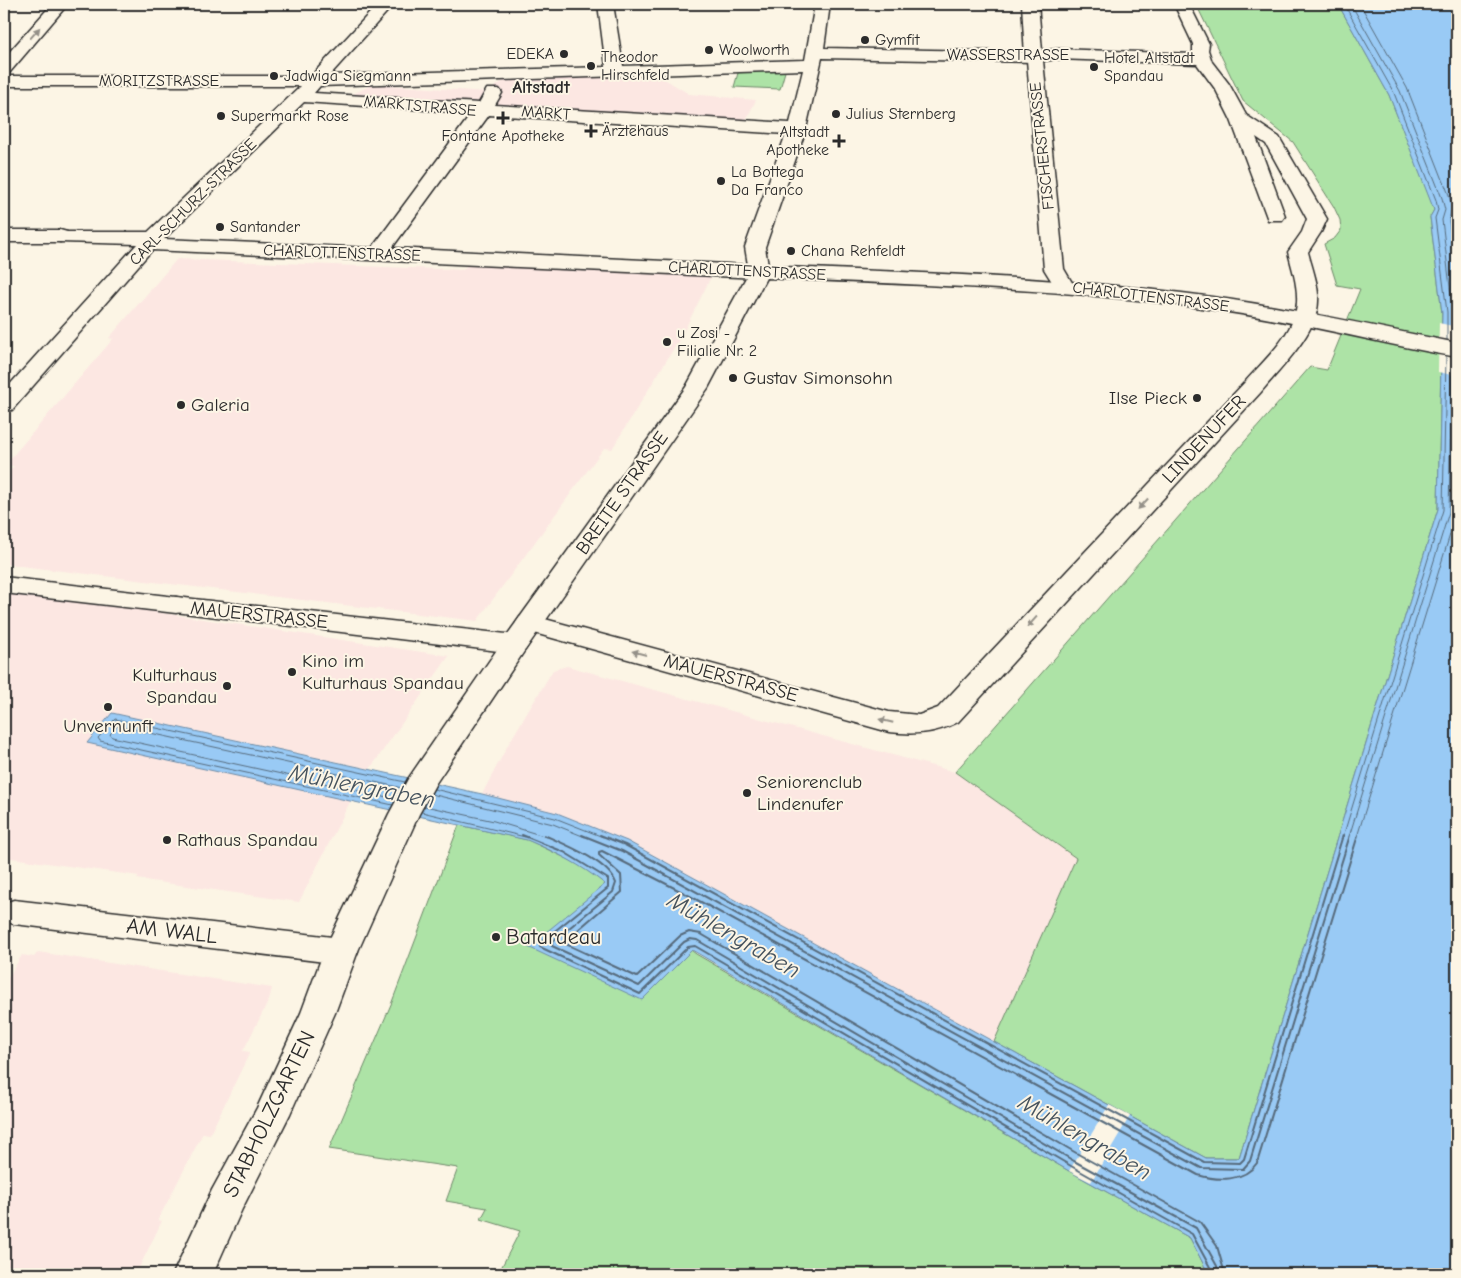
<svg xmlns="http://www.w3.org/2000/svg" width="1461" height="1278" viewBox="0 0 1461 1278" font-family="'Comic Neue',sans-serif">
<rect width="100%" height="100%" fill="#fcf5e5"/>
<filter id="ink" filterUnits="userSpaceOnUse"><feTurbulence type="fractalNoise" baseFrequency=".02" numOctaves="2"/><feDisplacementMap in="SourceGraphic" scale="10" xChannelSelector="R" yChannelSelector="G"/><feConvolveMatrix kernelMatrix="1 2 1 2 8 2 1 2 1" color-interpolation-filters="sRGB"/></filter>
<g filter="url(#ink)">
<g fill="#fce7e2">
<path d="M 653,72 L 689,94 L 756,100 L 745,122 L 351,95 L 373,84 L 487,92 L 506,79 Z"/>
<path d="M 177,259 L 463,270 L 467,265 L 712,275 L 682,335 L 612,449 L 604,448 L 477,621 L 4,564 L 4,478 L 14,466 L 5,465 L 113,339 L 109,338 Z"/>
<path d="M 4,589 L 137,606 L 136,609 L 449,656 L 370,769 L 112,713 L 88,743 L 351,800 L 299,902 L 137,879 L 139,876 L 4,857 Z"/>
<path d="M 567,666 L 955,772 L 1076,858 L 994,1042 L 627,841 L 557,813 L 482,794 L 509,743 L 553,670 Z"/>
<path d="M 38,952 L 272,988 L 269,1000 L 243,1051 L 250,1052 L 210,1134 L 203,1133 L 158,1220 L 162,1221 L 136,1274 L 4,1274 L 4,984 L 22,955 L 34,957 Z"/>
</g>
<g fill="#ade3a6" stroke="#6c8768">
<path d="M 1196,4 L 1338,4 L 1389,95 L 1431,201 L 1434,210 L 1430,217 L 1442,313 L 1438,509 L 1239,1158 L 1206,1158 L 994,1042 L 1076,858 L 955,772 L 1310,367 L 1327,370 L 1360,289 L 1337,285 L 1324,244 L 1335,238 L 1341,230 L 1340,220 L 1334,207 L 1293,142 L 1243,101 Z"/>
<path d="M 740,66 L 786,68 L 780,89 L 734,87 Z"/>
<path d="M 459,825 L 528,840 L 584,867 L 696,954 L 1069,1171 L 1190,1238 L 1207,1271 L 1206,1274 L 498,1274 L 520,1231 L 481,1219 L 487,1208 L 446,1201 L 458,1168 L 329,1149 L 392,1002 Z"/>
</g>
<path fill="#99caf5" stroke="#6d8aa4" d="M 1338,4 L 1457,4 L 1457,1274 L 1206,1274 L 1207,1271 L 1190,1238 L 1069,1171 L 692,950 L 642,1000 L 528,947 L 605,884 C 581,865 556,852 527,840 L 87,743 L 112,713 L 482,794 L 557,813 L 627,841 L 1206,1158 L 1239,1158 L 1438,509 L 1442,313 L 1430,217 L 1434,210 L 1389,95 Z"/>
<g fill="#fcf5e5">
<path d="M 1439,323 L 1457,327 L 1457,376 L 1438,372 Z"/>
<path d="M 1109,1105 L 1130,1116 L 1091,1182 L 1069,1171 Z"/>
</g>
<g fill="none" stroke-linecap="round" stroke-linejoin="round">
<g stroke="#576b7c" stroke-width="1">
<path d="M 1344,4 L 1394,93 L 1436,200 L 1438,210 L 1435,218 L 1447,312 L 1447,340"/>
<path d="M 1351,4 L 1400,91 L 1442,198 L 1445,210 L 1442,220 L 1453,312 L 1453,341"/>
<path d="M 1360,4 L 1407,88 L 1449,195 L 1452,207 L 1449,221 L 1457,283"/>
<path d="M 434,789 L 555,818 L 603,837"/>
<path d="M 431,794 L 553,824 L 585,837"/>
<path d="M 396,799 L 112,737 L 110,734 L 118,726 L 402,788"/>
<path d="M 393,805 L 100,741 L 98,738 L 115,719 L 405,782"/>
<path d="M 425,806 L 494,821 L 547,837"/>
<path d="M 422,812 L 525,837"/>
<path d="M 1343,837 L 1443,510 L 1446,356"/>
<path d="M 1349,837 L 1449,512 L 1452,357"/>
<path d="M 1357,837 L 1456,515 L 1457,483"/>
</g>
<g stroke="#576b7c" stroke-width="2">
<path d="M 522,835 L 564,852 L 608,879 L 608,888 L 540,943 L 540,947 L 640,994 L 688,947 L 695,946 L 1071,1166 L 1192,1234 L 1211,1269 L 1211,1274"/>
<path d="M 544,835 C 564,844 608,861 616,883 L 613,892 L 552,942 L 552,946 L 639,986 L 684,942 L 690,939 L 697,940 L 1074,1161 L 1196,1228 L 1217,1266 L 1218,1274"/>
<path d="M 582,835 L 622,851 L 1201,1168 L 1243,1169 L 1250,1161 L 1350,835"/>
<path d="M 600,835 L 625,845 L 1204,1162 L 1240,1163 L 1244,1159 L 1343,835"/>
<path d="M 1225,1274 L 1217,1246 L 1200,1222 L 1078,1154 L 701,934 L 689,932 L 680,936 L 637,977 L 566,944 L 565,941 L 622,892 L 621,875 L 599,855 L 599,852 L 602,851 L 690,896 L 1198,1175 C 1218,1181 1244,1182 1257,1163 L 1358,835"/>
</g>
<g stroke="#2b2b2b" stroke-width="3">
<g id="pedestrian">
<path d="M 378,4 L 394,4 L 330,75 L 606,67 L 598,4 L 613,4 L 623,66 L 805,60 L 815,4 L 830,4 L 824,48 L 1033,52 L 1041,57 L 1033,62 L 822,58 L 806,129 L 765,247 L 769,272 L 766,276 L 759,278 L 152,250 L 12,410 L 4,412 L 4,391 L 137,244 L 60,242 L 53,240 L 50,236 L 53,232 L 148,232 L 301,86 L 4,86 L 4,76 L 311,76 ZM 803,70 L 790,123 L 495,105 L 502,93 L 499,89 L 487,89 L 479,103 L 314,93 L 320,86 ZM 304,102 L 472,113 L 372,248 L 164,239 ZM 489,115 L 786,134 L 745,247 L 748,265 L 392,248 Z"/>
<path d="M 4,577 L 176,597 L 185,599 L 189,605 L 185,611 L 176,613 L 4,593 Z"/>
</g>
</g>
<g stroke="#2b2b2b" stroke-width="3">
<g id="minor">
<path d="M 52,4 L 68,4 L 10,72 L 4,73 L 4,58 Z"/>
<path d="M 1022,4 L 1038,4 L 1042,51 L 1057,49 L 1193,54 L 1193,44 L 1174,4 L 1189,4 L 1209,44 L 1208,50 L 1212,62 L 1229,84 L 1246,115 L 1279,137 L 1327,219 L 1321,232 L 1308,252 C 1312,268 1319,285 1318,301 C 1318,332 1280,369 1261,392 L 958,722 C 935,734 914,735 889,732 L 520,629 L 516,623 L 520,617 L 530,615 L 889,712 L 919,715 L 938,708 L 1245,382 C 1264,360 1296,333 1297,302 C 1298,285 1292,268 1288,252 L 1302,232 L 1307,219 L 1266,144 L 1256,137 L 1285,216 L 1282,220 L 1268,220 L 1231,120 L 1216,90 L 1197,64 L 1057,59 L 1043,61 L 1064,269 L 1074,286 L 1071,290 L 1064,292 L 1057,290 L 1044,269 L 1027,60 L 1025,57 Z"/>
<path d="M 4,230 L 60,230 L 67,232 L 70,236 L 67,240 L 60,242 L 4,242 Z"/>
<path d="M 176,597 L 515,635 L 525,638 L 529,644 L 525,650 L 515,653 L 167,611 L 163,605 L 167,599 Z"/>
<path d="M 14,900 L 341,938 L 353,942 L 358,951 L 353,960 L 341,964 L 14,924 L 4,921 L 4,903 Z"/>
</g>
</g>
<g stroke="#2b2b2b" stroke-width="3">
<path id="tertiary" d="M 759,266 C 900,272 1041,276 1182,293 C 1274,304 1366,325 1457,343 L 1457,357 C 1376,343 1297,321 1215,310 C 1067,288 916,285 766,278 L 708,388 L 525,650 L 436,783 L 419,814 L 358,951 L 335,1013 L 290,1114 L 242,1209 L 213,1274 L 173,1274 L 212,1190 L 257,1108 L 301,1013 L 324,951 L 389,814 L 408,779 L 505,638 L 686,387 L 749,272 L 752,268 Z"/>
</g>
<use href="#pedestrian" fill="#fcf5e5" fill-rule="evenodd"/>
<use href="#minor" fill="#fcf5e5" fill-rule="evenodd"/>
<use href="#tertiary" fill="#fcf5e5" fill-rule="evenodd"/>
</g>
<defs><path id="oneway-solid" d="M-6-.8H1V-3.2L6.5 0L1 3.2V.8H-6Z" transform="scale(1.25)"/></defs>
<g fill="#949088">
<use href="#oneway-solid" transform="translate(35 33) rotate(-49)"/>
<use href="#oneway-solid" transform="translate(1143 504) rotate(133)"/>
<use href="#oneway-solid" transform="translate(1032 622) rotate(132)"/>
<use href="#oneway-solid" transform="translate(639 653) rotate(-165)"/>
<use href="#oneway-solid" transform="translate(886 721) rotate(-166)"/>
</g>
</g>
<g fill="#2b2b2b" stroke="#fcf5e5" stroke-width="2">
<circle cx="865" cy="40" r="5"/>
<circle cx="709" cy="50" r="5"/>
<circle cx="564" cy="54" r="5"/>
<circle cx="591" cy="66" r="5"/>
<circle cx="1094" cy="67" r="5"/>
<circle cx="274" cy="76" r="5"/>
<circle cx="836" cy="114" r="5"/>
<circle cx="221" cy="116" r="5"/>
<path d="M500.5 110.5h5v5h5v5h-5v5h-5v-5h-5v-5h5z"/>
<path d="M588.5 123.5h5v5h5v5h-5v5h-5v-5h-5v-5h5z"/>
<path d="M836.5 133.5h5v5h5v5h-5v5h-5v-5h-5v-5h5z"/>
<circle cx="721" cy="181" r="5"/>
<circle cx="220" cy="227" r="5"/>
<circle cx="791" cy="251" r="5"/>
<circle cx="667" cy="342" r="5"/>
<circle cx="733" cy="378" r="5"/>
<circle cx="1197" cy="398" r="5"/>
<circle cx="181" cy="405" r="5"/>
<circle cx="292" cy="672" r="5"/>
<circle cx="227" cy="686" r="5"/>
<circle cx="108" cy="707" r="5"/>
<circle cx="747" cy="793" r="5"/>
<circle cx="167" cy="840" r="5"/>
<circle cx="496" cy="937" r="5"/>
</g>
<g text-anchor="middle" dominant-baseline="central" stroke-width="4" stroke-linejoin="round" paint-order="stroke">
<g font-size="16" fill="#2b2b2b" stroke="#fcf5e5" text-anchor="start">
<text x="875" y="40">Gymfit</text>
<text x="719" y="50">Woolworth</text>
<text x="554" y="54" text-anchor="end">EDEKA</text>
<text x="601" y="57">Theodor<tspan x="601" dy="18">Hirschfeld</tspan></text>
<text x="1104" y="58">Hotel Altstadt<tspan x="1104" dy="18">Spandau</tspan></text>
<text x="284" y="76">Jadwiga Siegmann</text>
<text x="846" y="114">Julius Sternberg</text>
<text x="231" y="116">Supermarkt Rose</text>
<text x="602" y="131">Ärztehaus</text>
<text x="829" y="132" text-anchor="end">Altstadt<tspan x="829" dy="18">Apotheke</tspan></text>
<text x="503" y="136" text-anchor="middle">Fontane Apotheke</text>
<text x="731" y="172">La Bottega<tspan x="731" dy="18">Da Franco</tspan></text>
<text x="230" y="227">Santander</text>
<text x="801" y="251">Chana Rehfeldt</text>
<text x="677" y="333">u Zosi -<tspan x="677" dy="18">Filialie Nr. 2</tspan></text>
</g>
<g font-size="16" fill="#2b2b2b" stroke="#fcf5e5">
<text x="1008" y="55">WASSERSTRASSE</text>
<text x="159" y="81">MORITZSTRASSE</text>
<text transform="translate(420 106) rotate(5)">MARKTSTRASSE</text>
<text transform="translate(546 113) rotate(4)">MARKT</text>
<text transform="translate(1042 146) rotate(-96)">FISCHERSTRASSE</text>
<text transform="translate(193 202) rotate(-45)">CARL-SCHURZ-STRASSE</text>
<text transform="translate(342 253) rotate(2)">CHARLOTTENSTRASSE</text>
<text transform="translate(747 271) rotate(3)">CHARLOTTENSTRASSE</text>
<text transform="translate(1151 297) rotate(7)">CHARLOTTENSTRASSE</text>
</g>
<g font-size="18" font-weight="bold" fill="#2b2b2b" stroke="#fcf5e5">
<text x="541" y="87">Altstadt</text>
</g>
<g font-size="19" fill="#2b2b2b" stroke="#fcf5e5" text-anchor="start">
<text x="743" y="378">Gustav Simonsohn</text>
<text x="1187" y="398" text-anchor="end">Ilse Pieck</text>
<text x="191" y="405">Galeria</text>
<text x="302" y="661">Kino im<tspan x="302" dy="22">Kulturhaus Spandau</tspan></text>
<text x="217" y="675" text-anchor="end">Kulturhaus<tspan x="217" dy="22">Spandau</tspan></text>
<text x="108" y="726" text-anchor="middle">Unvernunft</text>
<text x="757" y="782">Seniorenclub<tspan x="757" dy="22">Lindenufer</tspan></text>
<text x="177" y="840">Rathaus Spandau</text>
</g>
<g font-size="19" fill="#2b2b2b" stroke="#fcf5e5">
<text transform="translate(1204 439) rotate(-47)">LINDENUFER</text>
<text transform="translate(622 493) rotate(-55)">BREITE STRASSE</text>
<text transform="translate(259 615) rotate(6)">MAUERSTRASSE</text>
<text transform="translate(731 678) rotate(15)">MAUERSTRASSE</text>
</g>
<g font-size="22" fill="#2b2b2b" stroke="#fcf5e5">
<text transform="translate(172 931) rotate(7)">AM WALL</text>
<text transform="translate(269 1114) rotate(-64)">STABHOLZGARTEN</text>
</g>
<g font-size="22" fill="#2b2b2b" stroke="#fcf5e5" text-anchor="start">
<text x="506" y="937">Batardeau</text>
</g>
<g font-size="24" font-style="italic" fill="#46535e" stroke="#fcf5e5">
<text transform="translate(362 786) rotate(11)">Mühlengraben</text>
<text transform="translate(734 935) rotate(30)">Mühlengraben</text>
<text transform="translate(1085 1137) rotate(30)">Mühlengraben</text>
</g>
</g>
<rect width="1461" height="1278" fill="none" stroke="#fcf5e5" stroke-width="20"/>
<rect x="10" y="10" width="1441" height="1258" fill="none" stroke="#2b2b2b" stroke-width="2" filter="url(#ink)"/>
</svg>
